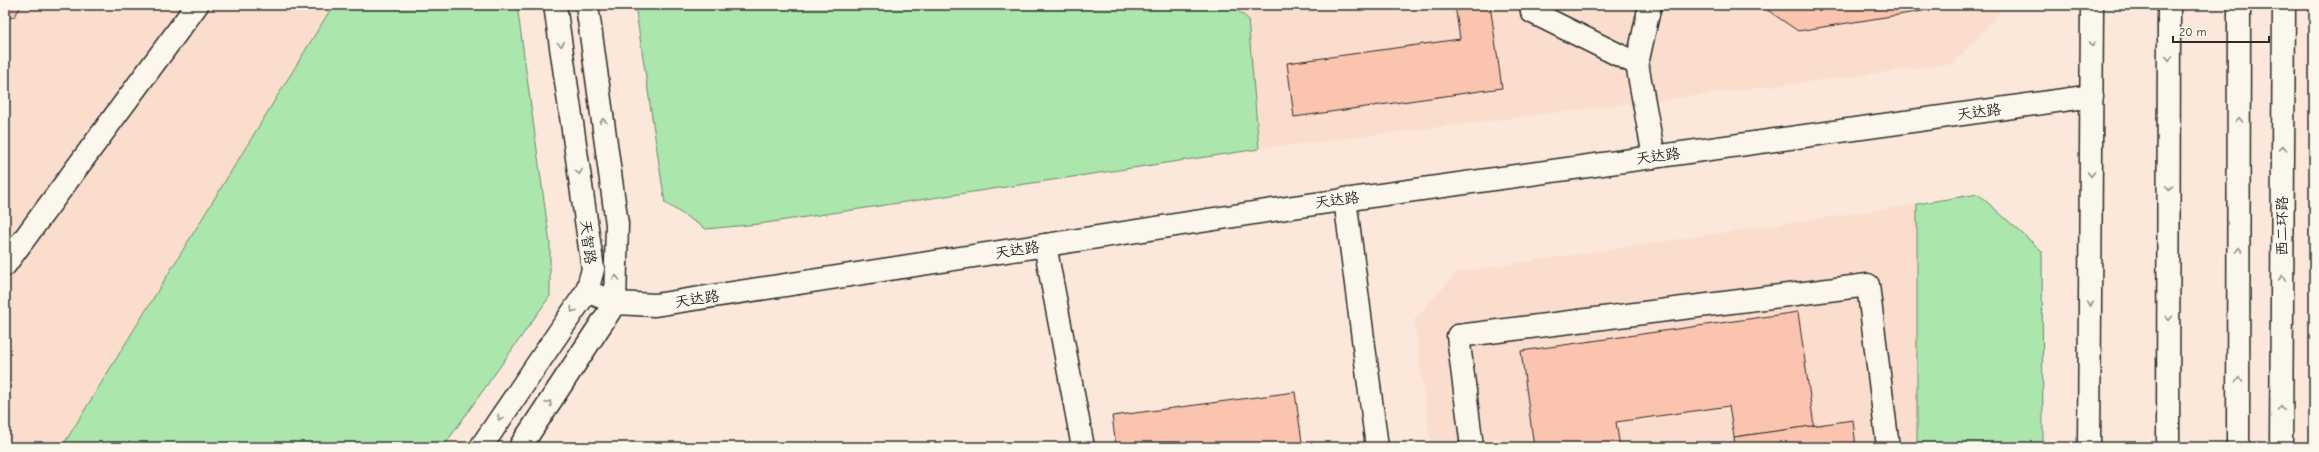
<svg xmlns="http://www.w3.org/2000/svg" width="2319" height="452" viewBox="0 0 2319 452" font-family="'Comic Neue','LXGW WenKai TC',sans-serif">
<rect width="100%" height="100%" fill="#fbe8da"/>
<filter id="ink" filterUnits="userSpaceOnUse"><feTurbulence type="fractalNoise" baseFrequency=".025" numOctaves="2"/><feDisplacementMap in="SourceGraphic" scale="8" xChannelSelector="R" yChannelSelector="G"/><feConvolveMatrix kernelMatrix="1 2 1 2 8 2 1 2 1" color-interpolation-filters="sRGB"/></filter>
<g filter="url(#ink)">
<g fill="#fbddcd">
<path d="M 5,5 L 343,5 L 332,7 L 62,447 L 5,447 Z"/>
<path d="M 1231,5 L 2006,5 L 1953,64 L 1259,149 L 1248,19 Z"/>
<path d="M 1917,204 L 1917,447 L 1431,447 L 1414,320 L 1457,272 Z"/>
</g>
<g fill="#abe6ac" stroke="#6b886c">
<path d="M 343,5 L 517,5 L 550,244 L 550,296 L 443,447 L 62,447 L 332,7 Z"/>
<path d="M 635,5 L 1231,5 L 1248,19 L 1259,149 L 759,224 L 706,229 L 665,203 Z"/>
<path d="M 1978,194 L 2042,251 L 2043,447 L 1917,447 L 1917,204 Z"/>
</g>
<g fill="#fbc4af" stroke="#2b2b2b">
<path d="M 5,5 L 22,5 L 14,17 L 5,18 Z"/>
<path d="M 1455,5 L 1490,5 L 1502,88 L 1294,117 L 1287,63 L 1460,39 Z"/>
<path d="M 1760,5 L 1960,5 L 1798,31 Z"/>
<path d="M 1798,312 L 1814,426 L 1734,437 L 1729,406 L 1616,422 L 1620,447 L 1534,447 L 1521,351 Z"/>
<path d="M 1295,392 L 1302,442 L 1263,447 L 1116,447 L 1112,416 Z"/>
<path d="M 1853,420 L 1856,447 L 1735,447 L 1734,437 Z"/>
</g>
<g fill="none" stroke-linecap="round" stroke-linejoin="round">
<g stroke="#2b2b2b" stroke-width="25">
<g id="minor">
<path d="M 1531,5 L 1532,12 L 1637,64"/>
<path d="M 1650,5 L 1637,64 L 1654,157"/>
<path d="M 1345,199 L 1377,447"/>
<path d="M 1045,245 L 1083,447"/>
<path d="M 5,265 L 197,5"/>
<path d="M 587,291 L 615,303 L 655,305 L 1293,207 L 2092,96"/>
<path d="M 481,447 L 587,291 L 593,269 L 555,5"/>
<path d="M 520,447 L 615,303 L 617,224 L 587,5"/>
<path d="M 1472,447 L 1458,336 L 1868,285 L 1888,447"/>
</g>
</g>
<g stroke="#2b2b2b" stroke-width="25">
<g id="highway">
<path d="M 2089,447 L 2092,5"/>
<path d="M 2168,447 L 2169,5"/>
<path d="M 2238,447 L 2239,5"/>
<path d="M 2281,447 L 2284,5"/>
</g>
</g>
<use href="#minor" stroke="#fbf7ec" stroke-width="22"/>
<use href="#highway" stroke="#fbf7ec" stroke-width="22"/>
</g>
<defs><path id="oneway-chevron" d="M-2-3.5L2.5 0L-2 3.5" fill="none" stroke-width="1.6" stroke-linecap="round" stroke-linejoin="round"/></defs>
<g stroke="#93918c">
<use href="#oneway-chevron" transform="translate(561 44) rotate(82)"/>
<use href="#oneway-chevron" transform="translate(2092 44) rotate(90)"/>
<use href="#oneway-chevron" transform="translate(2169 58) rotate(90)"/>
<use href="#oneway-chevron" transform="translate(2239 120) rotate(-90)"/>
<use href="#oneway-chevron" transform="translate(603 121) rotate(-98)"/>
<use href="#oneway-chevron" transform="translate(2283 148) rotate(-90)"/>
<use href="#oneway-chevron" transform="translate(579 172) rotate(82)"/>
<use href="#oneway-chevron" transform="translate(2091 174) rotate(90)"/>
<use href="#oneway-chevron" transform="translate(2169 188) rotate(90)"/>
<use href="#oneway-chevron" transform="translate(2239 250) rotate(-90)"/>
<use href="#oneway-chevron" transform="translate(616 278) rotate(-89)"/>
<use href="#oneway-chevron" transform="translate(2282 278) rotate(-90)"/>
<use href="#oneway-chevron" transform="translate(2090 304) rotate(90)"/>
<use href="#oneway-chevron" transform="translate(573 310) rotate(124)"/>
<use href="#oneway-chevron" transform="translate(2169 318) rotate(90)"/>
<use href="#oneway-chevron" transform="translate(2239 380) rotate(-90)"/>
<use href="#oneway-chevron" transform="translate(549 403) rotate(-57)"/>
<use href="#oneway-chevron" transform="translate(2281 408) rotate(-90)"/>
<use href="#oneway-chevron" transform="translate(500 418) rotate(124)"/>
</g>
</g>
<g text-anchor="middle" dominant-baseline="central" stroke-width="4" stroke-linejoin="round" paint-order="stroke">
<g font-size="15" fill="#2b2b2b" stroke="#fbf7ec">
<text transform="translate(1979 112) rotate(-8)">天达路</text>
<text transform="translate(1658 156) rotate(-8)">天达路</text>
<text transform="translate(1337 200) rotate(-8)">天达路</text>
<text transform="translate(2282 226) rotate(-90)">西二环路</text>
<text transform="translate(588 242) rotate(83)">天智路</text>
<text transform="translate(1017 250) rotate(-9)">天达路</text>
<text transform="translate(697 299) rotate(-9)">天达路</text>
</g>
</g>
<rect width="2319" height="452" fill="none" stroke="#fbf7ec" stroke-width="20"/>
<rect x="10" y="10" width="2299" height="432" fill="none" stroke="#2b2b2b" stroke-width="1.5" filter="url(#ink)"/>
<path d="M2173 36v6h96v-6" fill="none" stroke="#2b2b2b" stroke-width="2"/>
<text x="2179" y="36" font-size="12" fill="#2b2b2b" stroke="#fbf7ec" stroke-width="3" paint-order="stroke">20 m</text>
</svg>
